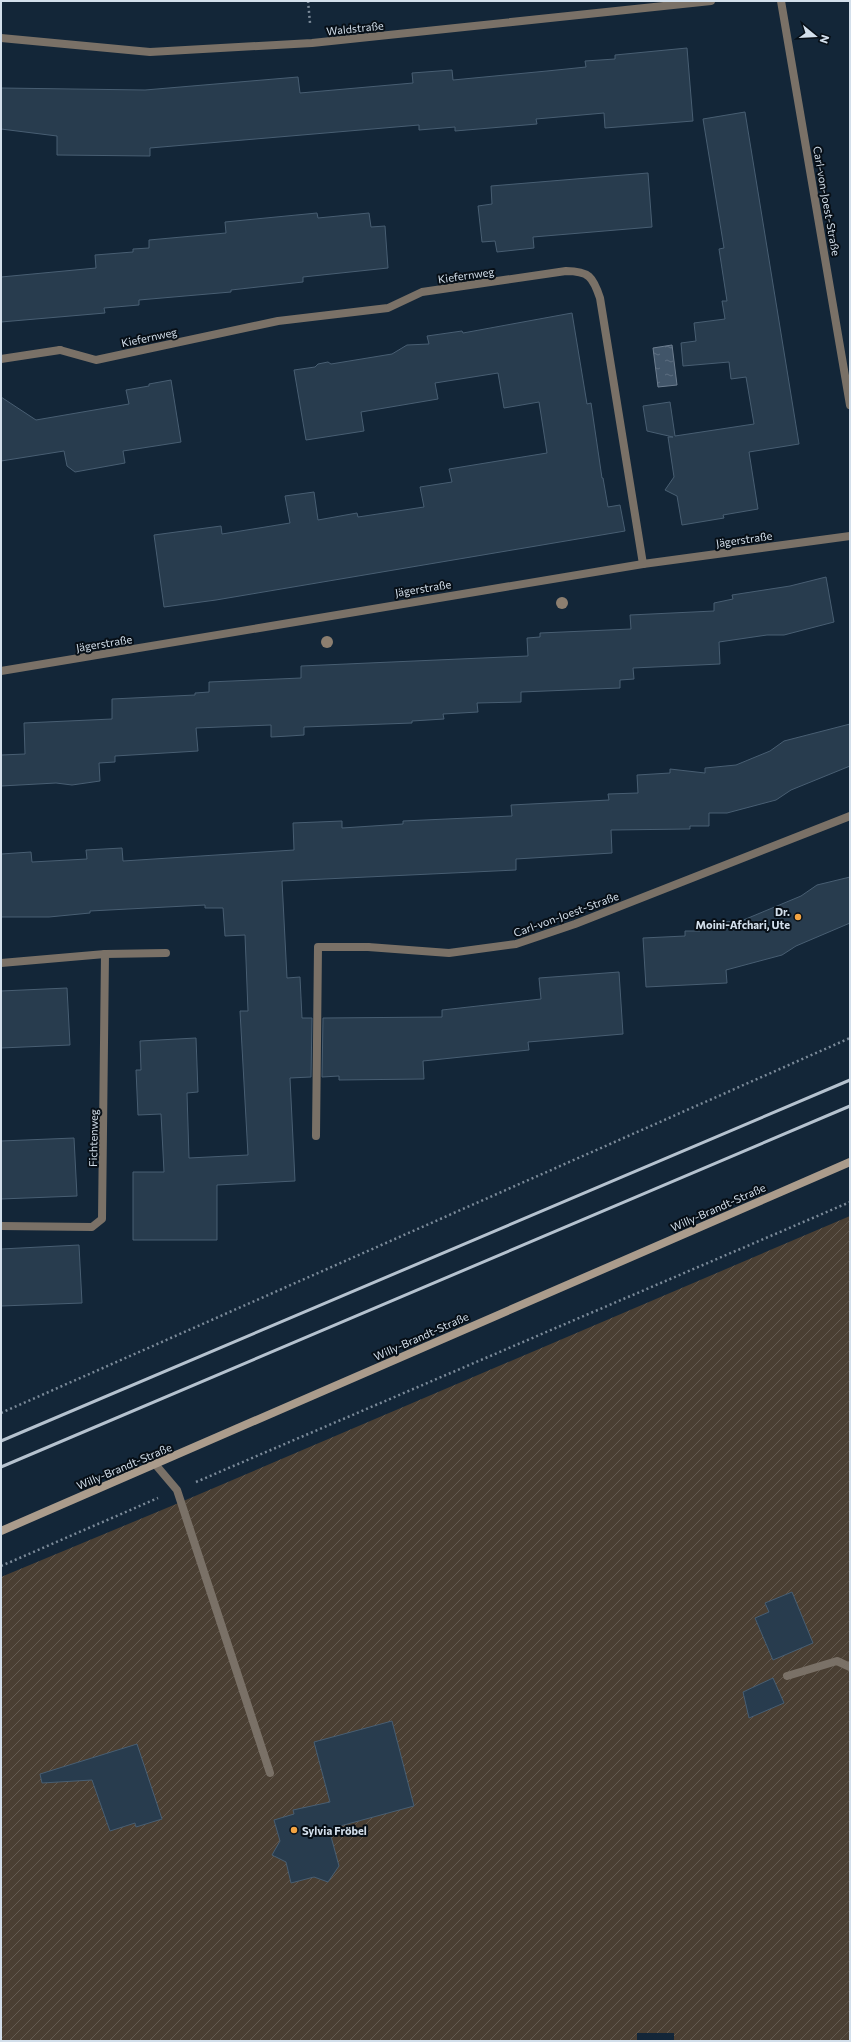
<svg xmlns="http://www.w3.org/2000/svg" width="851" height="2042" viewBox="0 0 851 2042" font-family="Commissioner,sans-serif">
<defs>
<pattern id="garden-furrows" width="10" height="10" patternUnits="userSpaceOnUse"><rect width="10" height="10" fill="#4a3f33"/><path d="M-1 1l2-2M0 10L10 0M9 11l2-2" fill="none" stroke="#635a51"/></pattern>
<pattern id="water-ripples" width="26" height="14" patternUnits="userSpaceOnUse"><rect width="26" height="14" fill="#415569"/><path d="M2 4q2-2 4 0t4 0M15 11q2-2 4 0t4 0" fill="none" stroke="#5c6d7f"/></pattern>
</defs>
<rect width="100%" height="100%" fill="#132638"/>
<path fill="url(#garden-furrows)" d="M 850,1216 L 850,2041 L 674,2041 L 674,2033 L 637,2033 L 637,2041 L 1,2041 L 1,1577 L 181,1502 Z"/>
<path fill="url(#water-ripples)" stroke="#6d7e90" d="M 672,345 L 677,385 L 658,387 L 653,348 Z"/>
<g fill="#283c4e" stroke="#485e72">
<path d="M 687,48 L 693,121 L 605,128 L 604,113 L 536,119 L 537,124 L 455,131 L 455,127 L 419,130 L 419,125 L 150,148 L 150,156 L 57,155 L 57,136 L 1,129 L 1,88 L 145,90 L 298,77 L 300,93 L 413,83 L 412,73 L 452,70 L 453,80 L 547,71 L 586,67 L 585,61 L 615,59 L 615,55 Z"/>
<path d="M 745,112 L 799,444 L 749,452 L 758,509 L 723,515 L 724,518 L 682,525 L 677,496 L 665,490 L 674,477 L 668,437 L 673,437 L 647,431 L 643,406 L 670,402 L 675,436 L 754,424 L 746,377 L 731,379 L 729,362 L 683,366 L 681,343 L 696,341 L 694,323 L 725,319 L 722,301 L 727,301 L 719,249 L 724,248 L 703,119 Z"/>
<path d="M 648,173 L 652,227 L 533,237 L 534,248 L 497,252 L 495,241 L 482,242 L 478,206 L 492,204 L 491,186 Z"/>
<path d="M 317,213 L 318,218 L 369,213 L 371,227 L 385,226 L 388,268 L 303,277 L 303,282 L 231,290 L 231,292 L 139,300 L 139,305 L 104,308 L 105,313 L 1,322 L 1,277 L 96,268 L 95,255 L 133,252 L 133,249 L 149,248 L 149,240 L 226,233 L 225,222 Z"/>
<path d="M 572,313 L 587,404 L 591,403 L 602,478 L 603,478 L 608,507 L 620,505 L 625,531 L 216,600 L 164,607 L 154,535 L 221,526 L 222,534 L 290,523 L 285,496 L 314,492 L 318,520 L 357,513 L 358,517 L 424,507 L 420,487 L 452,482 L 449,469 L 547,453 L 539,402 L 504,408 L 498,373 L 435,383 L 438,399 L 361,412 L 364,431 L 306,440 L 294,370 L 315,367 L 318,364 L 328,362 L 331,364 L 392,354 L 407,345 L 429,344 L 427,336 L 462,331 L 463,333 Z"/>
<path d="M 171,380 L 181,442 L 123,451 L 125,463 L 75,472 L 67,466 L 64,451 L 1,461 L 1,397 L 36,420 L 129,404 L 126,390 L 149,386 L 149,384 Z"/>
<path d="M 826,577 L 834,622 L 784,635 L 767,635 L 719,642 L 720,664 L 633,668 L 634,679 L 620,680 L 620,688 L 521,692 L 521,702 L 477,703 L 478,712 L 443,714 L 444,719 L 412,721 L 412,723 L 304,727 L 304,735 L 289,736 L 271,737 L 271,725 L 196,728 L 198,751 L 115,756 L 115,762 L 99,763 L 100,781 L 72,785 L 56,783 L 1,786 L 1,755 L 25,754 L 24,723 L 112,719 L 112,699 L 195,695 L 195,693 L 209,692 L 209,682 L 301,678 L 301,666 L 528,656 L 527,638 L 540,637 L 540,633 L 631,629 L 630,615 L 714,611 L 714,603 L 733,599 L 732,595 L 790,586 Z"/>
<path d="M 850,724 L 850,766 L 791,790 L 776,800 L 727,813 L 709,813 L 709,826 L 690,826 L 690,829 L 611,830 L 612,853 L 516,859 L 516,870 L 282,881 L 287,978 L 300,977 L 302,1018 L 312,1018 L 311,1077 L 290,1078 L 295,1181 L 217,1185 L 217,1240 L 133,1240 L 133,1172 L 164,1172 L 161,1114 L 138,1115 L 136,1070 L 141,1070 L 140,1041 L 196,1038 L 198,1092 L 187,1093 L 189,1158 L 248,1155 L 240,1011 L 248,1011 L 245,935 L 225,936 L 223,908 L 205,908 L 205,905 L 90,911 L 90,913 L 49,917 L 1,917 L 1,854 L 31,852 L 32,862 L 87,859 L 86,850 L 122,848 L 123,861 L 294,850 L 293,823 L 342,821 L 342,828 L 403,824 L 403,821 L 512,816 L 511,805 L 609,800 L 608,794 L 638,793 L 637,775 L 670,773 L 670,769 L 705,773 L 705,768 L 736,765 L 770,751 L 784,741 Z"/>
<path d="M 850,877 L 850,923 L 796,946 L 782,955 L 726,970 L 727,983 L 646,987 L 643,938 L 685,936 L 685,931 L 700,931 L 700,923 L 741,921 L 801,896 L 817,885 Z"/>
<path d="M 619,972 L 623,1034 L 528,1042 L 529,1050 L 423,1061 L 424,1079 L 339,1080 L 339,1076 L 322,1077 L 323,1018 L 442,1017 L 442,1010 L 541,999 L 539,978 Z"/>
<path d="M 67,988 L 70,1045 L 1,1048 L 1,991 Z"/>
<path d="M 74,1138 L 77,1196 L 1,1199 L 1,1141 Z"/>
<path d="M 79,1245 L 82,1303 L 1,1306 L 1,1249 Z"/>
<path d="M 792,1592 L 813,1643 L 773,1660 L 755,1618 L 769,1612 L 765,1603 Z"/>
<path d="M 773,1678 L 784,1703 L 749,1718 L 743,1692 Z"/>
<path d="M 392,1721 L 414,1806 L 329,1829 L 339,1866 L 328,1882 L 314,1877 L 291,1883 L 286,1862 L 272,1855 L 280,1841 L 274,1820 L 294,1814 L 293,1810 L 330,1802 L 314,1742 Z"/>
<path d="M 137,1744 L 162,1819 L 136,1827 L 135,1823 L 110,1831 L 92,1780 L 42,1783 L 40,1774 Z"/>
</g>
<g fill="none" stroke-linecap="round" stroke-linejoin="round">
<g stroke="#7b8a99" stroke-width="2.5" stroke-dasharray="2 3" stroke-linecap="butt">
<path d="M 308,1 L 310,23"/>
<path d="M 1,1413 L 850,1038"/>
<path d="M 196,1482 L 850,1202"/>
<path d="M 1,1566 L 158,1498"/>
</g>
<g stroke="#7a7167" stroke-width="8">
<path d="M 1,359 L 60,350"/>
<path d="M 316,1136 L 318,947 L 368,947"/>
<path d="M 1,1226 L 92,1227 L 102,1219 L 105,954"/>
<path d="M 155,1464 L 177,1490 L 270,1773"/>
<path d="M 787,1676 L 837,1661 L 850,1667"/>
</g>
<g stroke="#7a7167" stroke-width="8">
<path d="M 781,1 L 850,405"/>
<path d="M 1,38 L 150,52 L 312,43 L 711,1"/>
<path d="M 60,350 L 96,360 L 278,321 L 388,308 L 422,292 L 566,271 C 589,271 593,277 600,298 L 643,564"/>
<path d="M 1,671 L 643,564 L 850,536"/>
<path d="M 368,947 L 449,953 L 516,944 L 575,924 L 850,816"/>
<path d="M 1,963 L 105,954 L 166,953"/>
</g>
<path stroke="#ab9c8c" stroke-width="8" d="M 1,1531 L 850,1162"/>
<g stroke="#b5c2cf" stroke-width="3">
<path d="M 1,1441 L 850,1080"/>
<path d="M 1,1467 L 850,1106"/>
</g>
</g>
<g fill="#8d7f70">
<circle cx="562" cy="603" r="6"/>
<circle cx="327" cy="642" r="6"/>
</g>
<g fill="#f3a442" stroke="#070f17" stroke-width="1.5">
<circle cx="798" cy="917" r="4"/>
<circle cx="294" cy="1830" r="4"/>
</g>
<g text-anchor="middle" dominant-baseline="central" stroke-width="4" stroke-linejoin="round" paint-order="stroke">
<g font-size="11" fill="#d3dfeb" stroke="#070f17">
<text transform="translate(355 28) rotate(-6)">Waldstraße</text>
<text transform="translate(827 201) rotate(80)">Carl-von-Joest-Straße</text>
<text transform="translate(466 275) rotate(-8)">Kiefernweg</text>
<text transform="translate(149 337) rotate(-12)">Kiefernweg</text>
<text transform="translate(744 539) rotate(-8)">Jägerstraße</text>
<text transform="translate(423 588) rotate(-9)">Jägerstraße</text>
<text transform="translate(104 643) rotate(-9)">Jägerstraße</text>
<text transform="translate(566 914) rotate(-20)">Carl-von-Joest-Straße</text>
<text transform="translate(93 1138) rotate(-89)">Fichtenweg</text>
<text transform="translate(718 1207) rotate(-24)">Willy-Brandt-Straße</text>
<text transform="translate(421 1336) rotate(-24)">Willy-Brandt-Straße</text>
<text transform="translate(124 1466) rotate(-23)">Willy-Brandt-Straße</text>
</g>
<g font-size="11" font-weight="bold" fill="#d3dfeb" stroke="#070f17" text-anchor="end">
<text x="790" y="911">Dr.<tspan x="790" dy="13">Moini-Afchari, Ute</tspan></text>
<text x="302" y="1830" text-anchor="start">Sylvia Fröbel</text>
</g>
</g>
<rect width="851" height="2042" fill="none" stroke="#d3dfeb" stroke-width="4"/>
<g transform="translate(815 36) rotate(108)" stroke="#070f17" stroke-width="3" paint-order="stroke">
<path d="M0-3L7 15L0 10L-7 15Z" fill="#d3dfeb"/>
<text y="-6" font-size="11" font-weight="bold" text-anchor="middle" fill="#d3dfeb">N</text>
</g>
</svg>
